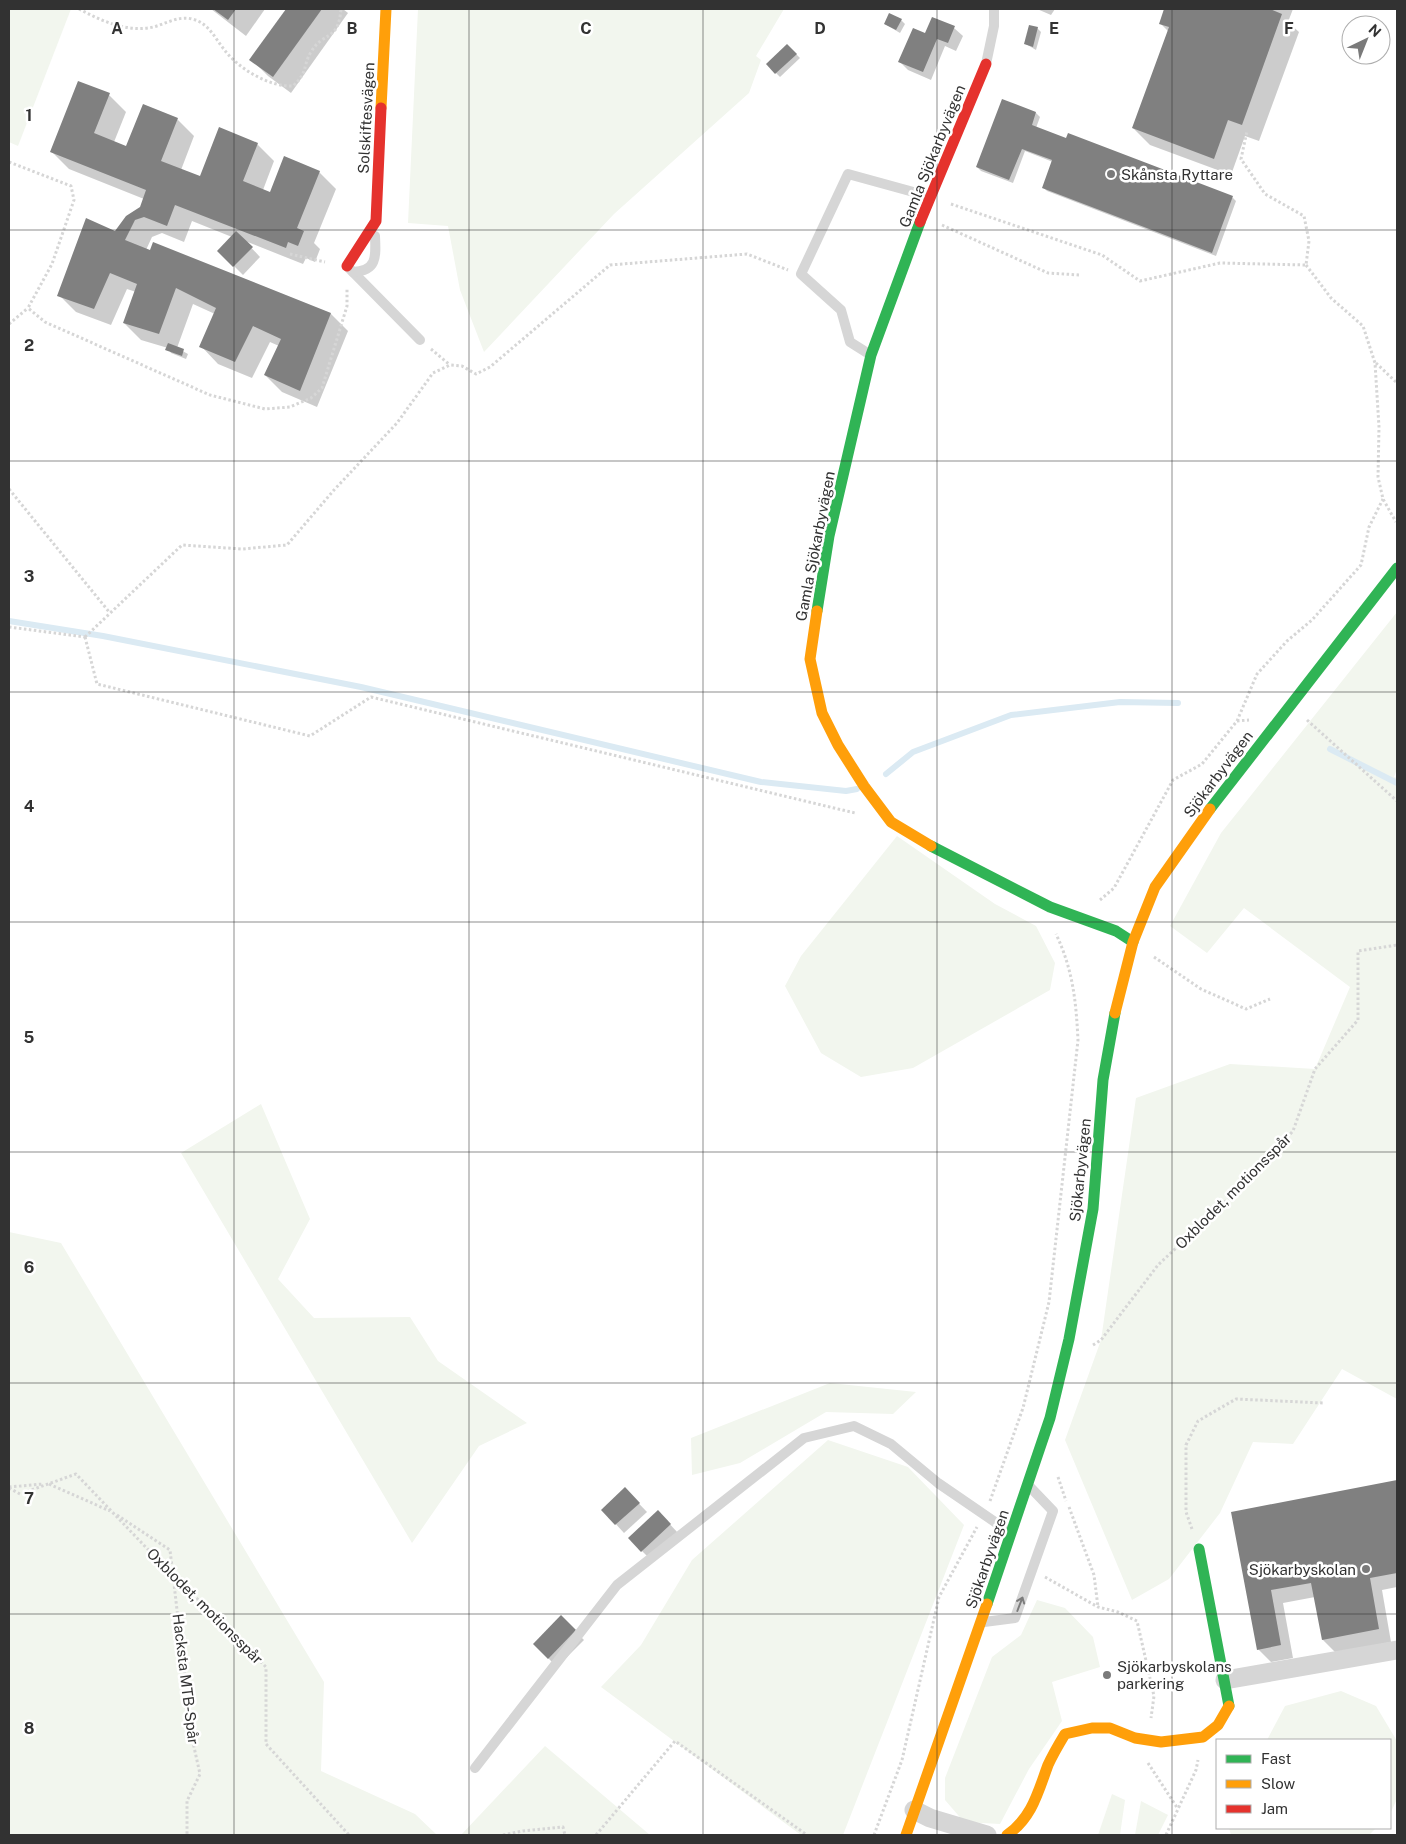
<svg xmlns="http://www.w3.org/2000/svg" width="1406" height="1844" viewBox="0 0 1406 1844" font-family="'Public Sans',sans-serif">
<rect width="100%" height="100%" fill="#fff"/>
<g fill="#f2f6ee">
<path d="M 9,9 L 71,9 L 18,146 L 9,142 Z"/>
<path d="M 418,9 L 784,9 L 756,56 L 761,60 L 749,93 L 614,214 L 484,352 L 460,290 L 448,226 L 408,223 Z"/>
<path d="M 1397,612 L 1397,769 L 1394,777 L 1397,778 L 1397,1399 L 1342,1369 L 1293,1444 L 1253,1442 L 1220,1513 L 1169,1579 L 1132,1600 L 1065,1440 L 1101,1340 L 1136,1098 L 1230,1064 L 1315,1069 L 1350,987 L 1244,908 L 1207,953 L 1170,926 L 1221,833 Z"/>
<path d="M 897,836 L 995,904 L 1036,926 L 1055,963 L 1050,990 L 913,1068 L 861,1077 L 821,1053 L 785,986 L 801,956 Z"/>
<path d="M 261,1104 L 310,1219 L 278,1279 L 314,1318 L 410,1317 L 438,1361 L 527,1423 L 479,1446 L 412,1543 L 181,1153 Z"/>
<path d="M 9,1232 L 61,1243 L 324,1682 L 321,1771 L 415,1814 L 437,1835 L 9,1835 Z"/>
<path d="M 830,1383 L 916,1392 L 893,1414 L 826,1412 L 740,1463 L 692,1475 L 691,1438 Z"/>
<path d="M 828,1440 L 908,1467 L 964,1525 L 843,1835 L 801,1835 L 601,1687 L 641,1645 L 692,1560 Z"/>
<path d="M 1037,1600 L 1065,1608 L 1093,1637 L 1100,1667 L 1052,1682 L 1062,1721 L 1029,1769 L 1000,1824 L 964,1822 L 945,1800 L 945,1778 L 992,1657 L 1021,1635 Z"/>
<path d="M 1341,1691 L 1376,1706 L 1397,1741 L 1397,1799 L 1390,1814 L 1390,1740 L 1267,1740 L 1285,1706 Z"/>
<path d="M 545,1746 L 650,1835 L 461,1835 Z"/>
<path d="M 1112,1794 L 1125,1800 L 1120,1835 L 1098,1835 Z"/>
<path d="M 1141,1801 L 1168,1815 L 1158,1835 L 1135,1835 Z"/>
<path d="M 1229,1828 L 1376,1828 L 1369,1835 L 1231,1835 Z"/>
</g>
<g fill="#0003">
<path d="M 211,9 L 265,9 L 246,36 Z"/>
<path d="M 287,9 L 343,9 L 348,13 L 291,93 L 268,76 L 251,59 Z"/>
<path d="M 1037,9 L 1055,9 L 1051,15 Z"/>
<path d="M 1166,9 L 1293,9 L 1288,22 L 1299,32 L 1259,141 L 1245,136 L 1231,175 L 1150,145 L 1133,128 L 1169,32 L 1160,23 Z"/>
<path d="M 901,20 L 905,24 L 900,33 L 885,24 Z"/>
<path d="M 954,28 L 963,36 L 956,51 L 945,46 L 931,80 L 908,70 L 900,62 L 925,35 Z"/>
<path d="M 1037,28 L 1041,32 L 1036,50 L 1026,44 Z"/>
<path d="M 787,45 L 800,58 L 780,77 L 767,64 Z"/>
<path d="M 109,95 L 126,112 L 114,142 L 127,147 L 177,119 L 194,136 L 181,170 L 200,178 L 257,144 L 274,161 L 263,190 L 271,194 L 319,172 L 336,189 L 314,243 L 320,249 L 315,262 L 306,258 L 303,264 L 245,241 L 260,257 L 243,275 L 219,251 L 232,237 L 192,221 L 184,242 L 162,233 L 152,237 L 146,250 L 331,314 L 348,331 L 317,407 L 282,392 L 265,375 L 279,346 L 270,342 L 252,378 L 218,364 L 201,346 L 215,314 L 193,304 L 177,348 L 188,354 L 186,359 L 171,353 L 168,348 L 141,340 L 124,323 L 136,292 L 127,289 L 111,325 L 76,312 L 59,295 L 141,208 L 144,199 L 69,169 L 52,152 Z"/>
<path d="M 1003,101 L 1036,113 L 1040,117 L 1036,128 L 1067,140 L 1069,135 L 1233,198 L 1236,201 L 1216,256 L 1047,191 L 1043,187 L 1053,162 L 1025,151 L 1013,183 L 981,171 L 977,167 Z"/>
<path d="M 1397,1481 L 1397,1587 L 1382,1590 L 1391,1642 L 1336,1653 L 1323,1640 L 1315,1597 L 1283,1603 L 1293,1658 L 1271,1662 L 1258,1649 L 1232,1513 Z"/>
<path d="M 625,1489 L 647,1512 L 624,1533 L 603,1510 Z"/>
<path d="M 666,1520 L 678,1533 L 650,1559 L 642,1551 Z"/>
<path d="M 561,1617 L 584,1640 L 557,1667 L 534,1644 Z"/>
</g>
<g fill="none" stroke-linecap="round" stroke-linejoin="round">
<g stroke="#dbeaf3" stroke-width="6">
<path d="M 9,621 L 103,636 L 361,687 L 761,782 L 846,791 L 857,789"/>
<path d="M 1330,749 L 1397,783"/>
<path d="M 886,774 L 913,752 L 1011,715 L 1120,702 L 1178,703"/>
</g>
</g>
<g fill="#808080">
<path d="M 213,9 L 236,9 L 228,20 Z"/>
<path d="M 286,9 L 322,9 L 273,77 L 249,60 Z"/>
<path d="M 1164,9 L 1270,9 L 1282,14 L 1242,125 L 1228,120 L 1214,159 L 1132,128 L 1169,27 L 1159,24 Z"/>
<path d="M 889,13 L 902,19 L 896,30 L 884,24 Z"/>
<path d="M 932,17 L 955,26 L 948,43 L 937,39 L 923,72 L 898,62 L 913,28 L 925,33 Z"/>
<path d="M 1029,25 L 1038,27 L 1033,47 L 1024,44 Z"/>
<path d="M 787,44 L 797,54 L 775,74 L 766,64 Z"/>
<path d="M 78,81 L 110,93 L 94,133 L 126,146 L 143,104 L 178,118 L 161,161 L 200,176 L 219,127 L 258,143 L 243,181 L 270,192 L 284,156 L 320,171 L 297,228 L 304,231 L 298,246 L 288,242 L 286,248 L 175,205 L 167,226 L 144,217 L 135,220 L 125,240 L 150,250 L 153,242 L 331,313 L 300,391 L 264,375 L 281,339 L 253,326 L 235,362 L 199,347 L 216,308 L 176,288 L 159,334 L 123,323 L 137,284 L 110,273 L 94,309 L 57,296 L 86,218 L 115,231 L 126,216 L 140,207 L 146,190 L 50,152 Z"/>
<path d="M 1002,99 L 1036,112 L 1032,125 L 1066,138 L 1068,133 L 1233,196 L 1212,253 L 1042,188 L 1052,160 L 1022,149 L 1009,180 L 976,167 Z"/>
<path d="M 236,231 L 253,247 L 233,267 L 217,251 Z"/>
<path d="M 168,343 L 184,349 L 182,356 L 165,350 Z"/>
<path d="M 1397,1480 L 1397,1573 L 1370,1578 L 1379,1629 L 1322,1640 L 1311,1583 L 1271,1590 L 1281,1645 L 1257,1650 L 1231,1512 Z"/>
<path d="M 625,1487 L 640,1503 L 615,1525 L 601,1510 Z"/>
<path d="M 658,1510 L 671,1524 L 641,1552 L 628,1538 Z"/>
<path d="M 561,1615 L 576,1630 L 548,1659 L 533,1644 Z"/>
</g>
<g fill="none" stroke-linecap="round" stroke-linejoin="round">
<g stroke="#d6d6d6" stroke-width="3" stroke-dasharray="2.5 2.5" stroke-linecap="butt">
<path d="M 79,9 C 100,20 123,31 148,28 C 163,26 177,15 192,19 C 210,23 216,41 227,53 C 242,71 271,87 293,86 C 309,71 302,67 311,52 C 324,30 338,43 341,9"/>
<path d="M 9,162 L 71,186 L 74,200 L 52,264 L 28,308 L 45,322 L 210,395 L 265,409 L 290,407 L 311,398 L 322,388 L 347,306 L 347,288"/>
<path d="M 951,204 L 1102,255 L 1140,281 L 1220,263 L 1306,265 L 1309,241 L 1304,216 L 1265,194 L 1241,159 L 1247,131"/>
<path d="M 942,225 L 1048,273 L 1079,275"/>
<path d="M 290,254 L 325,262"/>
<path d="M 1306,265 L 1331,298 L 1363,326 L 1375,363 L 1379,427 L 1378,477 L 1383,499 L 1396,522"/>
<path d="M 9,324 L 28,308"/>
<path d="M 431,349 L 450,365"/>
<path d="M 1376,363 L 1397,383"/>
<path d="M 9,489 L 110,613"/>
<path d="M 9,627 L 85,637"/>
<path d="M 85,637 L 182,545 L 242,549 L 287,545 L 334,490 L 397,423 L 433,373 L 450,365 L 462,366 L 476,374 L 490,367 L 610,265 L 747,254 L 788,270"/>
<path d="M 85,637 L 97,684 L 310,736 L 371,697 L 855,813"/>
<path d="M 1307,720 L 1397,801"/>
<path d="M 1237,721 L 1249,720"/>
<path d="M 1100,900 L 1114,888 L 1173,780 L 1202,764 L 1237,721 L 1257,674 L 1287,641 L 1312,620 L 1361,565 L 1369,527 L 1383,499"/>
<path d="M 1154,957 L 1201,989 L 1246,1009 L 1270,999"/>
<path d="M 1093,1345 L 1101,1340 L 1158,1265 L 1248,1180 L 1293,1131 L 1315,1069 L 1358,1020 L 1358,951 L 1397,945"/>
<path d="M 1058,1477 L 1066,1501"/>
<path d="M 49,1484 L 110,1511"/>
<path d="M 9,1487 L 43,1484"/>
<path d="M 9,1488 L 20,1494 L 76,1474 L 159,1561 L 266,1667 L 266,1744 L 349,1835"/>
<path d="M 990,1501 L 1023,1408 L 1049,1302 L 1078,1040 C 1076,1001 1073,970 1056,934"/>
<path d="M 1069,1507 L 1094,1575 L 1098,1607"/>
<path d="M 117,1515 L 170,1550 L 192,1738 L 200,1774 L 187,1801 L 187,1835"/>
<path d="M 1192,1529 L 1186,1512 L 1186,1445 L 1198,1421 L 1236,1399 L 1323,1403"/>
<path d="M 1045,1577 L 1098,1607 L 1118,1612 L 1137,1621 L 1154,1696 L 1151,1718"/>
<path d="M 1148,1763 L 1178,1809"/>
<path d="M 503,1835 L 523,1831 L 563,1827 L 565,1835"/>
<path d="M 596,1835 L 675,1741 L 807,1835"/>
<path d="M 874,1835 L 902,1760 L 939,1597 L 977,1527"/>
<path d="M 1166,1835 L 1196,1770 L 1198,1760"/>
</g>
<g stroke="#d6d6d6" stroke-width="10">
<path d="M 986,64 L 994,26 L 994,9"/>
<path d="M 348,267 L 420,340"/>
<path d="M 353,272 C 377,271 376,257 375,236"/>
<path d="M 869,354 L 850,342 L 841,310 L 801,274 L 848,174 L 928,196"/>
<path d="M 984,1622 L 1015,1618 L 1053,1511 L 1030,1487"/>
<path d="M 475,1768 L 617,1585 L 804,1438 L 854,1426 L 891,1444 L 938,1483 L 1011,1533"/>
</g>
<g stroke="#d6d6d6" stroke-width="19">
<path d="M 1225,1680 L 1397,1650"/>
<path d="M 914,1810 L 930,1818 L 987,1835"/>
</g>
<g stroke="#30b455" stroke-width="11">
<path d="M 817,611 L 829,536 L 871,355 L 920,222"/>
<path d="M 1210,809 L 1397,568"/>
<path d="M 931,846 L 1050,907 L 1116,931 L 1133,942"/>
<path d="M 1199,1549 L 1229,1706"/>
<path d="M 987,1604 L 1050,1418 L 1069,1339 L 1093,1209 L 1103,1080 L 1115,1013"/>
</g>
<g stroke="#ff9f0a" stroke-width="11">
<path d="M 381,108 L 386,9"/>
<path d="M 817,611 L 810,659 L 822,713 L 838,745 L 864,786 L 891,822 L 931,846"/>
<path d="M 1115,1013 L 1133,942 L 1155,887 L 1210,809"/>
<path d="M 906,1835 L 987,1604"/>
<path d="M 1007,1835 C 1032,1818 1038,1792 1048,1765 C 1053,1754 1059,1744 1065,1734 L 1092,1728 L 1110,1728 L 1135,1738 L 1161,1742 L 1203,1737 L 1218,1725 L 1229,1706"/>
</g>
<g stroke="#e5322d" stroke-width="11">
<path d="M 920,222 L 986,64"/>
<path d="M 347,266 L 376,221 L 381,108"/>
</g>
</g>
<defs><path id="oneway-shaft" d="M-6 0H5M1.5-3L5.5 0L1.5 3" fill="none" stroke-width="1.6" stroke-linecap="round" stroke-linejoin="round" transform="scale(1.25)"/></defs>
<use stroke="#7c7c7c" href="#oneway-shaft" transform="translate(1020 1604) rotate(-69)"/>
<path fill="none" stroke="#323232" stroke-width="1" stroke-opacity="0.55" d="M 234,9 L 234,1835M 469,9 L 469,1835M 703,9 L 703,1835M 937,9 L 937,1835M 1172,9 L 1172,1835M 9,230 L 1397,230M 9,461 L 1397,461M 9,692 L 1397,692M 9,922 L 1397,922M 9,1152 L 1397,1152M 9,1383 L 1397,1383M 9,1614 L 1397,1614"/>
<g fill="#7a7a7a" stroke="#fff" stroke-width="2">
<circle cx="1111" cy="174" r="5"/>
<circle cx="1366" cy="1569" r="5"/>
<circle cx="1107" cy="1675" r="5"/>
</g>
<g text-anchor="middle" dominant-baseline="central" stroke-width="5" stroke-linejoin="round" paint-order="stroke">
<g font-size="15" fill="#323232" stroke="#fff">
<text transform="translate(366 118) rotate(-87)">Solskiftesvägen</text>
<text transform="translate(932 156) rotate(-68)">Gamla Sjökarbyvägen</text>
<text transform="translate(815 546) rotate(-79)">Gamla Sjökarbyvägen</text>
<text transform="translate(1218 774) rotate(-53)">Sjökarbyvägen</text>
<text transform="translate(1080 1170) rotate(-84)">Sjökarbyvägen</text>
<text transform="translate(1233 1191) rotate(-45)">Oxblodet, motionsspår</text>
<text transform="translate(987 1559) rotate(-71)">Sjökarbyvägen</text>
<text transform="translate(205 1606) rotate(45)">Oxblodet, motionsspår</text>
<text transform="translate(186 1679) rotate(83)">Hacksta MTB-Spår</text>
</g>
<g font-size="15" fill="#323232" stroke="#fff" text-anchor="start">
<text x="1121" y="174">Skånsta Ryttare</text>
<text x="1356" y="1569" text-anchor="end">Sjökarbyskolan</text>
<text x="1117" y="1666">Sjökarbyskolans<tspan x="1117" dy="17">parkering</tspan></text>
</g>
</g>
<g font-size="16" text-anchor="middle" font-weight="bold" fill="#323232" stroke="#fff" stroke-width="5" stroke-linejoin="round" paint-order="stroke">
<text x="117" y="34">A</text>
<text x="352" y="34">B</text>
<text x="586" y="34">C</text>
<text x="820" y="34">D</text>
<text x="1054" y="34">E</text>
<text x="1289" y="34">F</text>
<text x="29" y="121">1</text>
<text x="29" y="351">2</text>
<text x="29" y="582">3</text>
<text x="29" y="812">4</text>
<text x="29" y="1043">5</text>
<text x="29" y="1273">6</text>
<text x="29" y="1504">7</text>
<text x="29" y="1734">8</text>
</g>
<rect width="1406" height="1844" fill="none" stroke="#323232" stroke-width="20"/>
<rect x="1216" y="1739" width="175" height="90" fill="#ffffff" stroke="#adadad"/>
<rect x="1226" y="1755" width="25" height="8" fill="#30b455" stroke="#adadad"/>
<text x="1261" y="1764" font-size="15" fill="#323232">Fast</text>
<rect x="1226" y="1780" width="25" height="8" fill="#ff9f0a" stroke="#adadad"/>
<text x="1261" y="1789" font-size="15" fill="#323232">Slow</text>
<rect x="1226" y="1805" width="25" height="8" fill="#e5322d" stroke="#adadad"/>
<text x="1261" y="1814" font-size="15" fill="#323232">Jam</text>
<g transform="translate(1366 40) rotate(43)"><circle r="24" fill="#ffffff" stroke="#adadad"/>
<path d="M0-4L9 19L0 12L-9 19Z" fill="#7a7a7a"/>
<text y="-8" font-size="14" font-weight="bold" text-anchor="middle" fill="#323232">N</text>
</g>
</svg>
